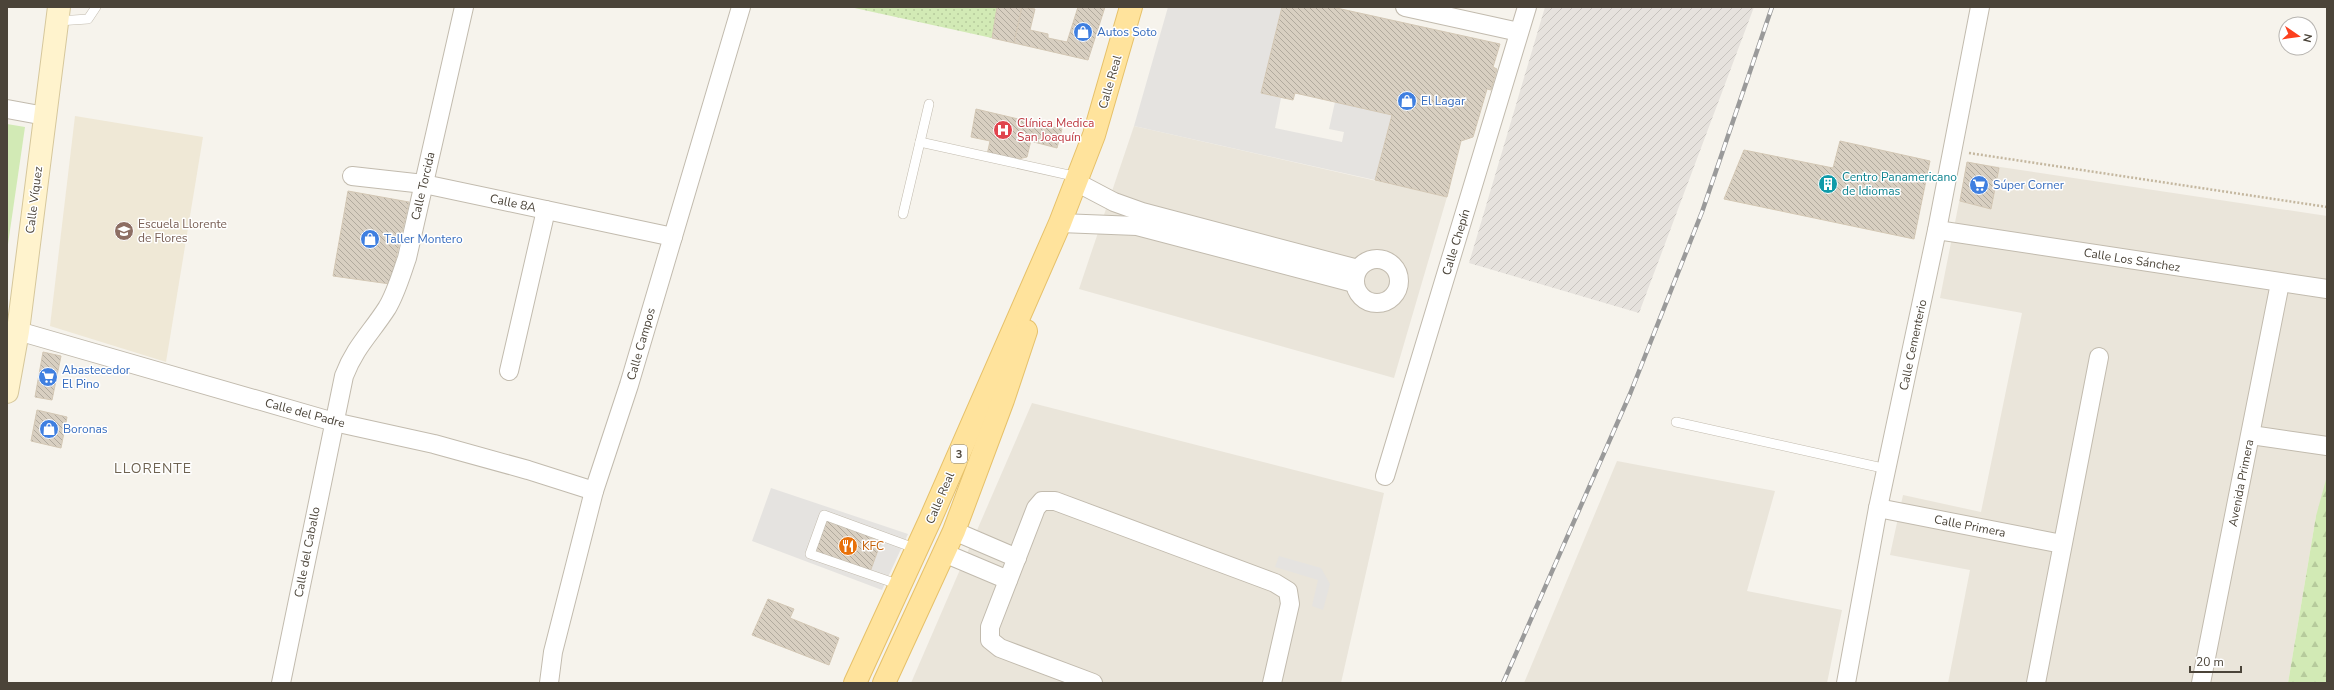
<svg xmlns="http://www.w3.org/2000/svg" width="2334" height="690" viewBox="0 0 2334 690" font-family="'Nunito Sans',sans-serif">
<defs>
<pattern id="industrial-furrows" width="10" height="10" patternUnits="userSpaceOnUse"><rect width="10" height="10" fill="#e6e2dd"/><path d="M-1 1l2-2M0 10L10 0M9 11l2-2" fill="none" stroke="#c7c3be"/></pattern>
<pattern id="grass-dots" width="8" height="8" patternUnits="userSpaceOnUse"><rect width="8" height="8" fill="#d2eab5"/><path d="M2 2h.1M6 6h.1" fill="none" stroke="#b6ca9c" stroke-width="1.8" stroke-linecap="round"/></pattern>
<pattern id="forest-firs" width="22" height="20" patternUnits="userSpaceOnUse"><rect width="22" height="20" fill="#d2eab5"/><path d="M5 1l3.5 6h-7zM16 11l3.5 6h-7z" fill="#b6ca9c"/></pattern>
<pattern id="building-back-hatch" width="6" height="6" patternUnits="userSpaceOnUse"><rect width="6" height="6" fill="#d8cfc1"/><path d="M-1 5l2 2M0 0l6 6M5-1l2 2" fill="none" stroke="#b1aa9e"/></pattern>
</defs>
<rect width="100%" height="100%" fill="#f6f3ec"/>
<g fill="#eae5da">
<path d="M 1134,126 L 1447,197 L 1394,378 L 1079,289 Z"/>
<path d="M 1967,162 L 2327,216 L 2327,518 L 2316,516 L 2288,683 L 1948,683 L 1970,570 L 1890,555 L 1903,495 L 1981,512 L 2022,313 L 1940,298 Z"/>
<path d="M 1032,403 L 1384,493 L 1341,683 L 911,683 Z"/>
<path d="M 1617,461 L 1775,491 L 1747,591 L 1842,610 L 1827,683 L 1524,683 Z"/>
</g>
<path fill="url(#industrial-furrows)" d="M 1545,7 L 1754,7 L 1639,313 L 1469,263 Z"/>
<path fill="#efe8d6" d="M 75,116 L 203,137 L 166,362 L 50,326 Z"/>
<path fill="url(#grass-dots)" d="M 850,7 L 997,7 L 992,38 Z"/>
<path fill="url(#forest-firs)" d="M 2327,476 L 2327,683 L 2288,683 L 2316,516 Z"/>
<path fill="#d2eab5" d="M 7,124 L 25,127 L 7,251 Z"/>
<g fill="#e5e3e0">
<path d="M 1168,7 L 1282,7 L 1261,93 L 1281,98 L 1275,128 L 1342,142 L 1344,132 L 1329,129 L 1335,102 L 1392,115 L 1375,180 L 1134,126 Z"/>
<path d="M 771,488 L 908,534 L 882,590 L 752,541 Z"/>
<path d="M 1279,556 L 1321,568 L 1330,584 L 1323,610 L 1312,606 L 1318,580 L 1275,567 Z"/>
</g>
<g fill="url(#building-back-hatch)" stroke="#d3c7b4">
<path d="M 997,7 L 1022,7 L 1014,43 L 992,38 Z"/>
<path d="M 1022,7 L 1035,9 L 1030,30 L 1048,34 L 1048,38 L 1067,42 L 1078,7 L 1105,7 L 1088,60 L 1014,43 Z"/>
<path d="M 1282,7 L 1332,7 L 1500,44 L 1493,67 L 1497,69 L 1491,90 L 1487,89 L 1473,137 L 1461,141 L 1447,197 L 1375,180 L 1392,115 L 1295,93 L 1293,100 L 1261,93 Z"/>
<path d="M 976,109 L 1035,123 L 1027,157 L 1014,160 L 987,155 L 990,141 L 971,137 Z"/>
<path d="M 1035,123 L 1062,129 L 1057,148 L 1030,141 Z"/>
<path d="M 1840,141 L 1930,161 L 1914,239 L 1724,199 L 1744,150 L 1833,168 Z"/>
<path d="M 1967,162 L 1999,168 L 1991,209 L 1960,201 Z"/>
<path d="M 348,191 L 409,202 L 390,284 L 333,276 Z"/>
<path d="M 43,352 L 61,356 L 52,400 L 35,397 Z"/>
<path d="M 37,410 L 67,417 L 61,448 L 31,441 Z"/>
<path d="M 826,520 L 882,539 L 870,572 L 815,552 Z"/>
<path d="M 768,599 L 794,609 L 790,618 L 839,638 L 829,665 L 752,635 Z"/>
</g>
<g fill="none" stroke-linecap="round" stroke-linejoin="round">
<g stroke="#c2bbae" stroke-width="10">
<g id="service">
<path d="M 58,21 L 88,19 L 96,7"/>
<path d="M 920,142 L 1078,177"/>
<path d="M 903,214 L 929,104"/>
<path d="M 1676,422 L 1887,469"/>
<path d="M 900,585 L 810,554 L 824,515 L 917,549"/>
</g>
</g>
<g stroke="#c2bbae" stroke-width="20">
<g id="minor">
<path d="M 1405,7 L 1519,32"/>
<path d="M 7,109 L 45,116"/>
<path d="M 352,176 L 424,184 L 673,237"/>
<path d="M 1076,182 L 1114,202 L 1142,212 L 1358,269"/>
<path d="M 1060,223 L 1137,226 L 1354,283"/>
<path d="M 1937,230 L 2327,289"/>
<circle cx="1377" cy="281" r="22"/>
<path d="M 18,331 L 334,422 L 434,444 L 528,470 L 594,491"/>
<path d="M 509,371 L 546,210"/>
<path d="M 2251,435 L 2327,446"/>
<path d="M 1385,476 L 1527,7"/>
<path d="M 1878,508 L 2062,544"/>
<path d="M 954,531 L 1017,558"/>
<path d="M 944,553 L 1008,580"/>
<path d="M 281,683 L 344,376 C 355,347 371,333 387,308 C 396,293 401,275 407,258 L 464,7"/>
<path d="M 549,683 L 553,652 L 594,491 L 629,385 L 741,7"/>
<path d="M 1093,683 L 1000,648 L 990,640 L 990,627 L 1036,508 L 1042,501 L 1055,501 L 1275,583 L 1288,591 L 1290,604 L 1272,683"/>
<path d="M 1846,683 L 1878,508 L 1937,230 L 1980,7"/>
<path d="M 2036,683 L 2099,357"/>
<path d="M 2201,683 L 2280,283"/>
</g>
</g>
<g stroke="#d6c79b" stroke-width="24">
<path id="secondary" d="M 7,392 L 18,331 L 59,7"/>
</g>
<g stroke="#e6c16a" stroke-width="24">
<g id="primary">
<path d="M 855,683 L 930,520 L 1060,223 L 1094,135 L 1131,7"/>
<path d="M 884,683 L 954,531 L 1003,400 L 1026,331"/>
</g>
</g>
<path stroke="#c4b79f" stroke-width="2.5" stroke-dasharray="2 2" stroke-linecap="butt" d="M 1969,153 L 2327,207"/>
<use href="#service" stroke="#fff" stroke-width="9"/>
<use href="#minor" stroke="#fff" stroke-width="18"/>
<use href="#secondary" stroke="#fff3cd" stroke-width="22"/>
<use href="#primary" stroke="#ffe39c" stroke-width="22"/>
<g stroke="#9a9a9a" stroke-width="4.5">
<path id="rail" d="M 1503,683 L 1630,394 L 1702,212 L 1772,7"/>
</g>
<use href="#rail" stroke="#fff" stroke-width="3" stroke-dasharray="9" stroke-linecap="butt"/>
</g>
<defs>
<g id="shop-disc" transform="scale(1)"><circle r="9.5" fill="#3f7fe0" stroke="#fff"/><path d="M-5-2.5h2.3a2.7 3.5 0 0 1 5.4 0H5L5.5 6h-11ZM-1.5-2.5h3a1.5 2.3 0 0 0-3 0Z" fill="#fff"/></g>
<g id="hospital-disc" transform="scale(1)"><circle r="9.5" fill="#e0444e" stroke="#fff"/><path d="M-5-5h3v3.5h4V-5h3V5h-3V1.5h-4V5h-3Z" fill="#fff"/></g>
<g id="building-disc" transform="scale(1)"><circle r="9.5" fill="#0f9aa8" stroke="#fff"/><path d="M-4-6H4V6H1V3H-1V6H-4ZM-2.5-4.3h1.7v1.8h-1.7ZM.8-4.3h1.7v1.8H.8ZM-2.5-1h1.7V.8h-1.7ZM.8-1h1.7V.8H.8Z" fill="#fff"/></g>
<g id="supermarket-disc" transform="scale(1)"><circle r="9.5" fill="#3f7fe0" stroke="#fff"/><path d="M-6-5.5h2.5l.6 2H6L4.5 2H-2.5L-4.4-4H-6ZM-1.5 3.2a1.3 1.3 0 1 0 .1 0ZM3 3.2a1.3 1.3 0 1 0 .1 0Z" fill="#fff"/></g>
<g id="school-disc" transform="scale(1)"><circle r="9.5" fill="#8d6e63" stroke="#fff"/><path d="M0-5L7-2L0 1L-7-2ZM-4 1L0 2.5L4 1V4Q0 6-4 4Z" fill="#fff"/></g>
<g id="restaurant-disc" transform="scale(1)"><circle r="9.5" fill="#e8710a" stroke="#fff"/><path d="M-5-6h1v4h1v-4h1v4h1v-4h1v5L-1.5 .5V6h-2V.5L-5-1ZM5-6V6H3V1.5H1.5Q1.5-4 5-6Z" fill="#fff"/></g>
</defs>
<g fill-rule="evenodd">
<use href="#shop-disc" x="1083" y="32"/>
<use href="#shop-disc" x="1407" y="101"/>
<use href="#hospital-disc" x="1003" y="130"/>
<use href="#building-disc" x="1828" y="184"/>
<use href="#supermarket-disc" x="1979" y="185"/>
<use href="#school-disc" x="124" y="231"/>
<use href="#shop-disc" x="370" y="239"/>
<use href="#supermarket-disc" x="48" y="377"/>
<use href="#shop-disc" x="49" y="429"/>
<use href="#restaurant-disc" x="848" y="546"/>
</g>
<g text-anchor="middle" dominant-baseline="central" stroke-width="3" stroke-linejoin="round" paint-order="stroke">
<rect fill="#fff" stroke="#817c74" stroke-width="1" x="951" y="445" width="16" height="18" rx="3"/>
<g font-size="11" font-weight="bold" fill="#4b4439">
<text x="959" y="454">3</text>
</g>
<g font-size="12" fill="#366cbe" stroke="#fff" text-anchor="start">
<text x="1097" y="32">Autos Soto</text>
<text x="1421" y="101">El Lagar</text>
<text x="1993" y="185">Súper Corner</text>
<text x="384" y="239">Taller Montero</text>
<text x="62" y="370">Abastecedor<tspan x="62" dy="14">El Pino</tspan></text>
<text x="63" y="429">Boronas</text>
</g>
<g font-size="12" fill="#4b4439" stroke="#fff">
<text transform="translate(1110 82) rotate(-74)">Calle Real</text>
<text transform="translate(423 186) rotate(-77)">Calle Torcida</text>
<text transform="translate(34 200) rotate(-83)">Calle Víquez</text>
<text transform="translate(513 203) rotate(12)">Calle 8A</text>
<text transform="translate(1456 242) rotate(-73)">Calle Chepín</text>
<text transform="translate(2132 260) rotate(9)">Calle Los Sánchez</text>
<text transform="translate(641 344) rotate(-74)">Calle Campos</text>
<text transform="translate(1913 345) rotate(-78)">Calle Cementerio</text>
<text transform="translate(305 413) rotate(15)">Calle del Padre</text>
<text transform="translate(2241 483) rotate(-79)">Avenida Primera</text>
<text transform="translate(940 498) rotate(-67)">Calle Real</text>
<text transform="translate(1970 526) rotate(11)">Calle Primera</text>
<text transform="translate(307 552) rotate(-79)">Calle del Caballo</text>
</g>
<g font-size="12" fill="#be3a42" stroke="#fff" text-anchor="start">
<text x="1017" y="123">Clínica Medica<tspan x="1017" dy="14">San Joaquín</tspan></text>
</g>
<g font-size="12" fill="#0d838f" stroke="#fff" text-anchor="start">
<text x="1842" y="177">Centro Panamericano<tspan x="1842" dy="14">de Idiomas</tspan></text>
</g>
<g font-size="12" fill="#785e54" stroke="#fff" text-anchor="start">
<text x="138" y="224">Escuela Llorente<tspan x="138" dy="14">de Flores</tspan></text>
</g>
<g font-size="12" fill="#c56008" stroke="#fff" text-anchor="start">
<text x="862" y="546">KFC</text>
</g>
<g font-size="14" letter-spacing="1" fill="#6e6250" stroke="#fff">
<text x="153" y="468">LLORENTE</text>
</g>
</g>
<rect width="2334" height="690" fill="none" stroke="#4b4439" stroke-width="16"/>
<g transform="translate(2298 36) rotate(103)"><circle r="19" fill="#ffffff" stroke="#b7b4b0"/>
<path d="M0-3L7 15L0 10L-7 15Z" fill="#fc3f1d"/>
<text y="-6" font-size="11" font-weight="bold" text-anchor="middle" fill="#4b4439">N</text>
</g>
<path d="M2190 666v6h51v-6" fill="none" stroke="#4b4439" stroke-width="2"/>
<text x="2196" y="666" font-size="12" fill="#4b4439" stroke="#ffffff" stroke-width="3" paint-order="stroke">20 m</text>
</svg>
